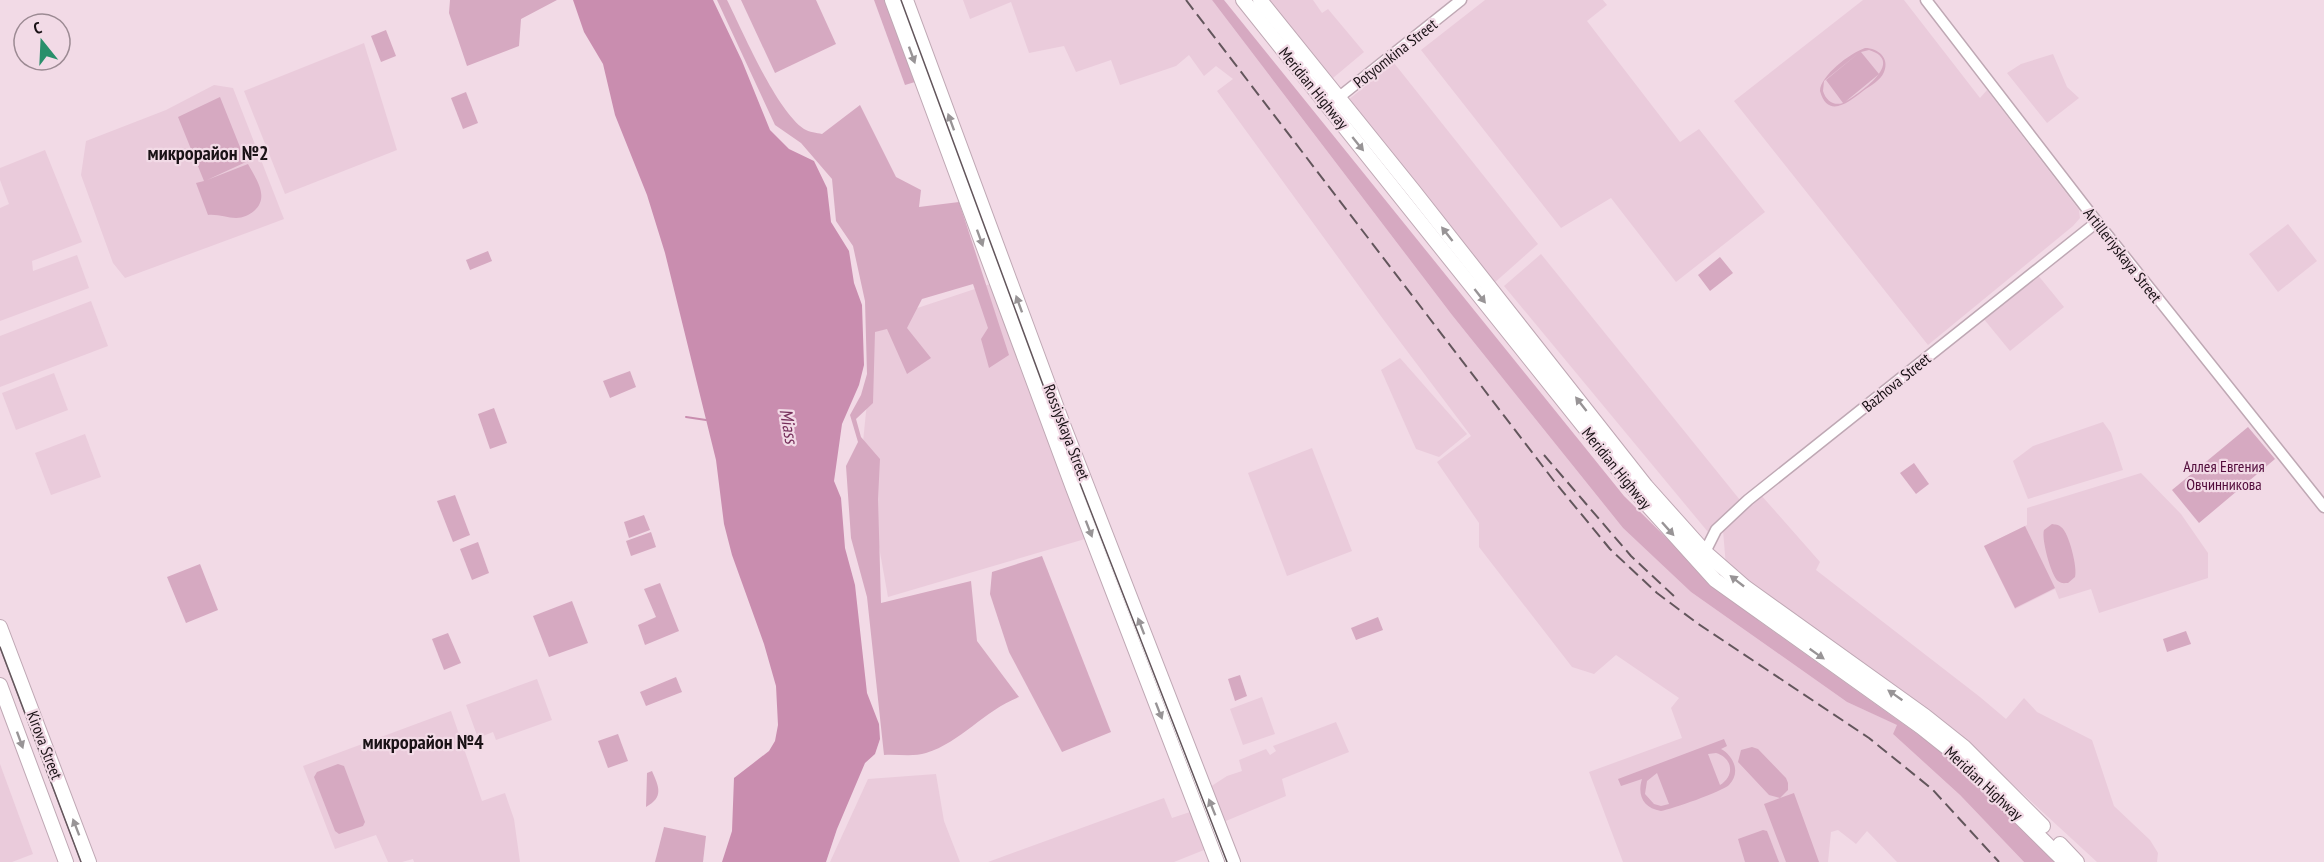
<svg xmlns="http://www.w3.org/2000/svg" width="2324" height="862" viewBox="0 0 2324 862" font-family="'PT Sans Narrow',sans-serif">
<rect width="100%" height="100%" fill="#f2dae6"/>
<g fill="#eacbdb">
<path d="M 963,0 L 1212,0 L 1452,315 L 1623,528 L 1691,592 L 1847,702 L 1898,725 L 1893,734 L 1960,795 L 2024,862 L 1897,862 L 1867,831 L 1856,844 L 1838,830 L 1831,832 L 1828,862 L 1623,862 L 1589,772 L 1682,738 L 1671,708 L 1679,698 L 1616,655 L 1594,674 L 1572,667 L 1479,547 L 1479,523 L 1437,462 L 1471,436 L 1383,319 L 1217,91 L 1233,79 L 1216,66 L 1204,76 L 1189,55 L 1176,66 L 1120,85 L 1111,60 L 1076,72 L 1064,46 L 1029,53 L 1011,2 L 970,19 Z"/>
<path d="M 1268,0 L 1313,0 L 1322,13 L 1328,9 L 1364,52 L 1333,78 Z"/>
<path d="M 1485,0 L 1603,0 L 1607,5 L 1587,21 L 1680,142 L 1699,129 L 1765,212 L 1676,282 L 1611,198 L 1561,228 L 1421,50 Z"/>
<path d="M 1863,0 L 1904,0 L 1980,98 L 1987,90 L 2079,210 L 2080,218 L 2073,226 L 1928,345 L 1734,101 Z"/>
<path d="M 364,43 L 397,150 L 285,194 L 244,91 Z"/>
<path d="M 2053,54 L 2067,87 L 2079,98 L 2047,123 L 2007,73 L 2021,64 Z"/>
<path d="M 1394,63 L 1538,244 L 1493,284 L 1348,100 Z"/>
<path d="M 214,85 L 233,88 L 284,219 L 125,278 L 113,263 L 81,175 L 86,141 L 166,110 Z"/>
<path d="M 45,150 L 82,242 L 32,261 L 33,271 L 77,255 L 89,288 L 0,321 L 0,208 L 9,204 L 0,180 L 0,168 Z"/>
<path d="M 2288,224 L 2317,261 L 2278,292 L 2249,254 Z"/>
<path d="M 1541,254 L 1740,500 L 1708,532 L 1504,286 Z"/>
<path d="M 2037,274 L 2064,307 L 2010,351 L 1983,318 Z"/>
<path d="M 990,284 L 1085,539 L 888,597 L 862,452 L 875,322 Z"/>
<path d="M 91,301 L 108,346 L 0,387 L 0,336 Z"/>
<path d="M 1400,358 L 1467,434 L 1439,457 L 1416,449 L 1381,370 Z"/>
<path d="M 54,373 L 68,410 L 16,430 L 2,393 Z"/>
<path d="M 2103,422 L 2111,433 L 2123,470 L 2028,499 L 2013,461 L 2033,446 Z"/>
<path d="M 85,434 L 101,477 L 51,495 L 35,453 Z"/>
<path d="M 1312,448 L 1352,551 L 1287,576 L 1248,473 Z"/>
<path d="M 2141,473 L 2181,514 L 2208,553 L 2208,578 L 2099,613 L 2091,589 L 2059,599 L 2055,589 L 2015,609 L 1984,546 L 2027,525 L 2027,508 Z"/>
<path d="M 1761,495 L 1820,562 L 1816,570 L 1980,697 L 2006,719 L 2024,698 L 2037,712 L 2092,740 L 2114,806 L 2150,840 L 2158,853 L 2157,862 L 2097,862 L 2009,781 L 1919,702 L 1726,567 L 1723,530 Z"/>
<path d="M 537,679 L 552,720 L 496,740 L 493,732 L 478,738 L 466,705 Z"/>
<path d="M 1262,697 L 1275,734 L 1243,745 L 1230,709 Z"/>
<path d="M 451,711 L 482,801 L 505,793 L 514,819 L 520,862 L 414,862 L 413,859 L 402,862 L 388,862 L 376,835 L 335,849 L 303,766 Z"/>
<path d="M 1336,722 L 1349,752 L 1282,779 L 1286,796 L 1221,823 L 1210,787 L 1227,776 L 1242,771 L 1239,760 L 1266,749 L 1270,755 L 1276,751 L 1273,746 Z"/>
<path d="M 0,764 L 33,854 L 12,862 L 0,862 Z"/>
<path d="M 936,774 L 944,821 L 960,862 L 830,862 L 868,779 Z"/>
<path d="M 1164,798 L 1172,818 L 1190,812 L 1204,850 L 1174,862 L 988,862 Z"/>
</g>
<g fill="#d6a9c1" fill-rule="evenodd">
<path d="M 450,0 L 557,0 L 521,19 L 519,46 L 467,66 L 449,13 Z"/>
<path d="M 717,0 L 727,0 C 743,32 776,110 804,129 C 809,132 817,133 822,134 L 860,105 L 896,177 L 921,190 L 919,207 L 959,202 L 1009,355 L 989,368 L 981,339 L 988,328 L 973,284 L 922,299 L 907,328 L 931,358 L 907,374 L 887,329 L 875,332 L 873,403 L 856,419 L 861,437 L 880,459 L 878,499 L 881,603 L 971,581 L 977,641 L 1019,697 C 985,710 961,742 926,753 C 914,757 897,754 884,755 L 867,597 L 851,538 L 846,466 L 858,442 L 850,415 L 861,395 L 867,374 L 865,301 L 853,246 L 836,221 L 832,179 L 801,143 L 775,125 Z"/>
<path d="M 741,0 L 816,0 L 836,44 L 775,73 Z"/>
<path d="M 874,0 L 885,0 L 915,82 L 905,85 Z"/>
<path d="M 1212,0 L 1224,0 L 1624,496 L 1704,575 L 1759,621 L 1958,763 L 2058,862 L 2024,862 L 1960,795 L 1893,734 L 1897,725 L 1847,702 L 1691,592 L 1623,528 L 1452,315 Z"/>
<path d="M 386,30 L 396,56 L 381,62 L 371,36 Z"/>
<path d="M 1865,48 C 1878,48 1890,58 1884,72 C 1881,80 1870,86 1863,91 C 1850,101 1828,120 1820,91 C 1820,76 1850,53 1865,48 ZM 1869,50 C 1907,62 1858,94 1845,102 L 1879,74 L 1861,52 ZM 1860,52 L 1826,80 L 1843,103 C 1834,106 1826,101 1823,91 L 1824,81 Z"/>
<path d="M 466,92 L 478,123 L 463,129 L 451,98 Z"/>
<path d="M 220,97 L 246,162 L 207,180 L 248,164 C 256,179 270,197 254,211 C 249,215 243,218 236,218 C 227,218 218,214 208,215 L 196,183 L 204,181 L 178,117 Z"/>
<path d="M 488,251 L 492,261 L 470,270 L 466,260 Z"/>
<path d="M 1720,257 L 1733,273 L 1710,291 L 1698,275 Z"/>
<path d="M 630,371 L 636,387 L 610,398 L 603,381 Z"/>
<path d="M 494,408 L 507,443 L 490,449 L 478,414 Z"/>
<path d="M 2248,427 L 2275,459 L 2199,523 L 2172,490 Z"/>
<path d="M 1914,463 L 1929,484 L 1916,494 L 1900,473 Z"/>
<path d="M 455,495 L 470,535 L 453,542 L 437,501 Z"/>
<path d="M 644,515 L 650,530 L 629,538 L 624,522 Z"/>
<path d="M 2052,524 C 2056,525 2058,524 2061,527 C 2069,532 2078,569 2075,577 L 2068,583 C 2064,583 2062,584 2058,581 C 2051,576 2041,538 2044,530 Z"/>
<path d="M 2025,526 L 2055,588 L 2015,608 L 1984,546 Z"/>
<path d="M 651,532 L 656,547 L 631,556 L 626,541 Z"/>
<path d="M 478,542 L 489,573 L 472,580 L 460,549 Z"/>
<path d="M 1042,556 L 1111,732 L 1062,752 L 1009,652 L 990,594 L 992,572 Z"/>
<path d="M 200,564 L 218,610 L 186,623 L 167,577 Z"/>
<path d="M 660,583 L 679,631 L 645,645 L 638,625 L 656,617 L 644,589 Z"/>
<path d="M 572,601 L 588,643 L 549,657 L 533,616 Z"/>
<path d="M 1378,617 L 1383,630 L 1356,640 L 1351,628 Z"/>
<path d="M 2186,631 L 2191,644 L 2167,652 L 2163,639 Z"/>
<path d="M 448,633 L 461,663 L 444,670 L 432,639 Z"/>
<path d="M 1240,675 L 1247,696 L 1235,701 L 1228,679 Z"/>
<path d="M 676,677 L 682,692 L 646,706 L 640,692 Z"/>
<path d="M 618,734 L 628,761 L 608,768 L 598,741 Z"/>
<path d="M 1724,739 L 1727,746 L 1721,749 C 1734,756 1741,773 1729,785 C 1721,792 1672,809 1661,811 C 1643,808 1637,795 1642,779 L 1621,786 L 1618,779 ZM 1716,753 C 1733,758 1735,776 1720,785 L 1708,754 ZM 1657,773 L 1669,804 L 1661,806 L 1654,804 L 1645,794 L 1647,781 Z"/>
<path d="M 1752,747 L 1758,749 L 1786,778 L 1788,783 L 1788,790 L 1780,798 L 1794,793 L 1819,862 L 1786,862 L 1764,804 L 1780,798 L 1769,795 L 1738,762 L 1741,750 Z"/>
<path d="M 338,764 L 344,766 L 365,822 L 363,826 L 339,834 L 335,831 L 314,777 L 317,772 Z"/>
<path d="M 652,771 C 659,787 664,797 646,807 L 647,773 Z"/>
<path d="M 664,827 L 706,836 L 703,862 L 655,862 Z"/>
<path d="M 1763,830 L 1767,831 L 1779,862 L 1745,862 L 1738,839 Z"/>
</g>
<path fill="#c98daf" d="M 573,0 L 713,0 L 742,61 L 770,130 L 789,149 L 814,161 L 827,188 L 831,222 L 849,251 L 854,283 L 862,305 L 864,365 L 859,385 L 842,424 L 834,481 L 841,498 L 845,548 L 855,585 L 867,693 L 879,724 L 880,739 L 875,754 L 865,763 L 837,829 L 826,862 L 722,862 L 732,831 L 734,778 L 769,751 L 775,741 L 778,725 L 776,686 L 764,644 L 732,555 L 724,524 L 716,460 L 665,253 L 647,195 L 615,115 L 603,64 L 584,32 Z"/>
<g fill="none" stroke-linecap="round" stroke-linejoin="round">
<path stroke="#c98daf" stroke-width="2" d="M 686,417 L 706,420"/>
<g stroke="#bfa8b4" stroke-width="13">
<g id="minor">
<path d="M 1926,0 L 2097,222 L 2324,507"/>
<path d="M 1333,102 L 1461,0"/>
<path d="M 1705,552 L 1716,530 L 1748,500 L 2097,222"/>
</g>
</g>
<g stroke="#bfa8b4" stroke-width="16">
<g id="major">
<path d="M 892,0 L 1073,488 L 1217,862"/>
<path d="M 906,0 L 1064,427 L 1233,862"/>
<path d="M 1243,0 L 1640,497 L 1715,580 L 1921,727 L 1960,758 L 2065,862"/>
<path d="M 1260,0 L 1413,190 L 1646,486 L 1705,552 L 1745,587 L 1925,716 L 1964,747 L 2043,826"/>
<path d="M 0,627 L 89,862"/>
<path d="M 0,685 L 66,862"/>
<path d="M 2060,844 L 2077,862"/>
</g>
</g>
<use href="#minor" stroke="#fff" stroke-width="10"/>
<use href="#major" stroke="#fff" stroke-width="14"/>
<g stroke="#63565c" stroke-width="1.5">
<path d="M 901,0 L 1067,450 L 1227,862"/>
<path d="M 0,647 L 81,862"/>
</g>
<g stroke="#63565c" stroke-width="2" stroke-dasharray="12 6" stroke-linecap="butt">
<path d="M 1186,0 L 1554,481 L 1610,549 L 1657,593 L 1697,623 L 1869,738 L 1932,789 L 1999,862"/>
<path d="M 1544,455 L 1631,556 L 1676,598"/>
</g>
</g>
<defs><path id="oneway-solid" d="M-6-.8H1V-3.2L6.5 0L1 3.2V.8H-6Z" transform="scale(1.5)"/></defs>
<g fill="#989496">
<use href="#oneway-solid" transform="translate(912 55) rotate(70)"/>
<use href="#oneway-solid" transform="translate(951 122) rotate(-110)"/>
<use href="#oneway-solid" transform="translate(1358 144) rotate(51)"/>
<use href="#oneway-solid" transform="translate(1447 234) rotate(-128)"/>
<use href="#oneway-solid" transform="translate(980 238) rotate(70)"/>
<use href="#oneway-solid" transform="translate(1480 296) rotate(52)"/>
<use href="#oneway-solid" transform="translate(1019 304) rotate(-110)"/>
<use href="#oneway-solid" transform="translate(1581 404) rotate(-128)"/>
<use href="#oneway-solid" transform="translate(1089 529) rotate(69)"/>
<use href="#oneway-solid" transform="translate(1668 529) rotate(48)"/>
<use href="#oneway-solid" transform="translate(1737 581) rotate(-142)"/>
<use href="#oneway-solid" transform="translate(1141 626) rotate(-111)"/>
<use href="#oneway-solid" transform="translate(1817 654) rotate(35)"/>
<use href="#oneway-solid" transform="translate(1895 695) rotate(-145)"/>
<use href="#oneway-solid" transform="translate(1159 711) rotate(69)"/>
<use href="#oneway-solid" transform="translate(20 740) rotate(70)"/>
<use href="#oneway-solid" transform="translate(1212 807) rotate(-112)"/>
<use href="#oneway-solid" transform="translate(76 827) rotate(-111)"/>
</g>
<g text-anchor="middle" dominant-baseline="central" stroke-width="4.5" stroke-linejoin="round" paint-order="stroke">
<g font-size="16" fill="#1a1216" stroke="#f2dae6">
<text transform="translate(1395 53) rotate(-38)">Potyomkina Street</text>
<text transform="translate(1314 88) rotate(51)">Meridian Highway</text>
<text transform="translate(2123 255) rotate(52)">Artilleriyskaya Street</text>
<text transform="translate(1896 382) rotate(-39)">Bazhova Street</text>
<text transform="translate(1067 432) rotate(69)">Rossiyskaya Street</text>
<text transform="translate(1617 468) rotate(51)">Meridian Highway</text>
<text transform="translate(45 745) rotate(69)">Kirova Street</text>
<text transform="translate(1984 783) rotate(43)">Meridian Highway</text>
</g>
<g font-size="16" fill="#520b3b" stroke="#f2dae6">
<text x="2224" y="466">Аллея Евгения<tspan x="2224" dy="18">Овчинникова</tspan></text>
</g>
<g font-size="18" font-style="italic" fill="#752d5a" stroke="#f2dae6">
<text transform="translate(789 426) rotate(80)">Miass</text>
</g>
<g font-size="20" font-weight="bold" fill="#1a1216" stroke="#f2dae6">
<text x="208" y="153">микрорайон №2</text>
<text x="423" y="742">микрорайон №4</text>
</g>
</g>
<g transform="translate(42 42) rotate(342)"><circle r="28" fill="#f2dae6" stroke="#9c8a93" stroke-width="1.5"/>
<path d="M0-4.5L10 22L0 15L-10 22Z" fill="#298f6b"/>
<text y="-9" font-size="16" font-weight="bold" text-anchor="middle" fill="#1a1216">С</text>
</g>
</svg>
